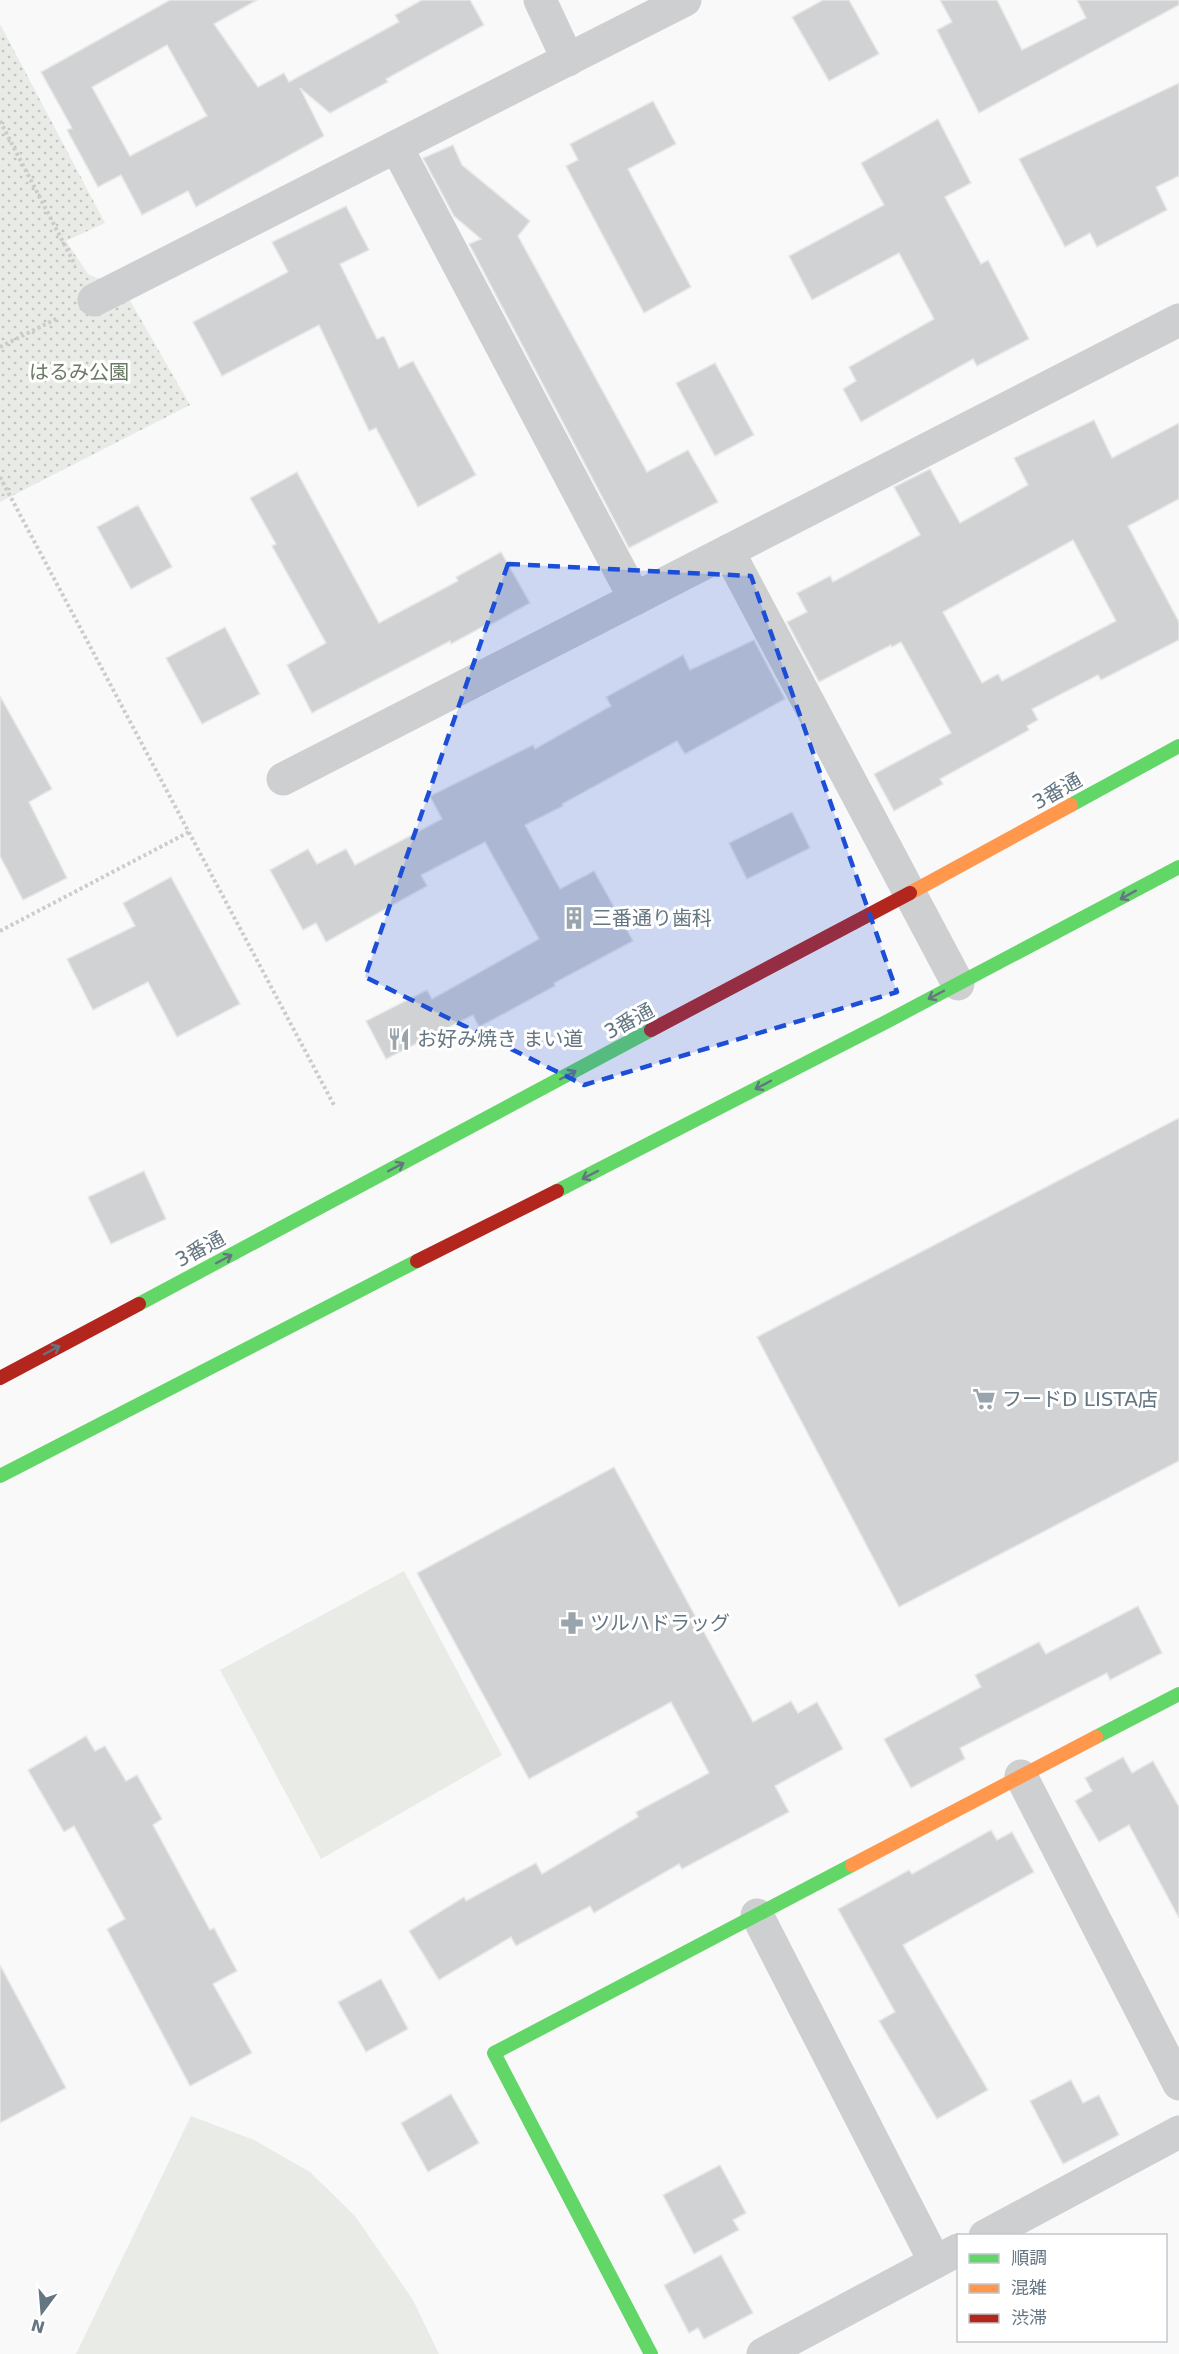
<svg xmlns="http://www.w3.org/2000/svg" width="1179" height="2354" viewBox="0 0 1179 2354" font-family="'DejaVu Sans','Noto Sans JP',sans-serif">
<defs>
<pattern id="park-dots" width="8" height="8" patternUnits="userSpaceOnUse" patternTransform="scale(1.5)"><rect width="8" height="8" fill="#e8ebe6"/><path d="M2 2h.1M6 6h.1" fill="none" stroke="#c0c3c0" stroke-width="1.8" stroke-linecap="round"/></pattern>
</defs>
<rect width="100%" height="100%" fill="#f9f9f9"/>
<g fill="#e8ebe6">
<path d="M 404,1571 L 502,1755 L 321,1859 L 220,1670 Z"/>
<path d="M 191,2116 L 254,2140 L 310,2172 L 355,2216 L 413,2300 L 439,2354 L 76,2354 Z"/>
</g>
<path fill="url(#park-dots)" d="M 0,24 L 105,223 L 66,241 L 88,274 L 124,290 L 190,405 L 0,502 Z"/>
<g fill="#d0d2d3" stroke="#e8e8e8" stroke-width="1.5" fill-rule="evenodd">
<path d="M 170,0 L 257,0 L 214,24 L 258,87 L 284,73 L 289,82 L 399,22 L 395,15 L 422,0 L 470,0 L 484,25 L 386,79 L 388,82 L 330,113 L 300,88 L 324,136 L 196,207 L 188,191 L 142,215 L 121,175 L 98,187 L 67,130 L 72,128 L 41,72 ZM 167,45 L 207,116 L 130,156 L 92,87 Z"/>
<path d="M 823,0 L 849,0 L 879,54 L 829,81 L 792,17 Z"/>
<path d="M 940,0 L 997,0 L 1022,50 L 1086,18 L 1077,0 L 1179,0 L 1179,5 L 979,113 L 937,30 L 952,22 Z"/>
<path d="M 1179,83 L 1179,176 L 1156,187 L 1167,210 L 1097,247 L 1090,233 L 1065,247 L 1019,159 Z"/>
<path d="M 653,101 L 676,144 L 628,169 L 691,287 L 644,313 L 566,166 L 578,160 L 570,144 Z"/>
<path d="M 938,119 L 971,183 L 945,197 L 981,264 L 988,260 L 1029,339 L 977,366 L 973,359 L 861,422 L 843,389 L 856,381 L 849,367 L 934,319 L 899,253 L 812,300 L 789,256 L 884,205 L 861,163 Z"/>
<path d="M 453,145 L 462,165 L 530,221 L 518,236 L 647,472 L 688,450 L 718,502 L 629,548 L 469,244 L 481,239 L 454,216 L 423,158 Z"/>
<path d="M 346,206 L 369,250 L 340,264 L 377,339 L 384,336 L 399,368 L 413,361 L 476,475 L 418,507 L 376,428 L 369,431 L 319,325 L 222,376 L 193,322 L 288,272 L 272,242 Z"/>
<path d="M 715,363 L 754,435 L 715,456 L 676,383 Z"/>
<path d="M 1094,420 L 1112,458 L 1179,423 L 1179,499 L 1128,526 L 1179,622 L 1179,640 L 1101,680 L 1098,675 L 1032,709 L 1038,720 L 1027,726 L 1029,730 L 940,779 L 943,784 L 894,811 L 874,774 L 951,733 L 901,642 L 892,647 L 891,645 L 819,682 L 787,622 L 807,612 L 797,593 L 830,576 L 833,582 L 920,535 L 894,487 L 930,469 L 960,523 L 1028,485 L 1014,458 ZM 1073,540 L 1116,621 L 1002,681 L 998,674 L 982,683 L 943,612 Z"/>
<path d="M 297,472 L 379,623 L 458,581 L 456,577 L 501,552 L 530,603 L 485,628 L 484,626 L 451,644 L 450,641 L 312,713 L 287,665 L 326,643 L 272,546 L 276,544 L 250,498 Z"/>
<path d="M 138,505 L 172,567 L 131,589 L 97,527 Z"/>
<path d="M 225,627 L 260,694 L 202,724 L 166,658 Z"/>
<path d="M 754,640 L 785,699 L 685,754 L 677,741 L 562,804 L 563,806 L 525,825 L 560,889 L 594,871 L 633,941 L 554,983 L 555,986 L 479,1027 L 473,1015 L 386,1059 L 366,1021 L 427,990 L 432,999 L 539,939 L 485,842 L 421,875 L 427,886 L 326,942 L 316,923 L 303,930 L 270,870 L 308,849 L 317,864 L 346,849 L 355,865 L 442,819 L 430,796 L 533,745 L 535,749 L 611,706 L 606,697 L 683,655 L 690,670 Z"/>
<path d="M 0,696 L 52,789 L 29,802 L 67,878 L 23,900 L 0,856 Z"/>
<path d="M 792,812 L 810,848 L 747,879 L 729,843 Z"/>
<path d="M 171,877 L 240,1004 L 177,1037 L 148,982 L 93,1010 L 67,959 L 135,926 L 123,903 Z"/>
<path d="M 1179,1118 L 1179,1461 L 899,1607 L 757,1337 Z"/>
<path d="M 144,1171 L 166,1219 L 111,1244 L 88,1197 Z"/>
<path d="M 614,1467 L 753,1722 L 791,1701 L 798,1713 L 817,1702 L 843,1749 L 775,1786 L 789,1812 L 682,1869 L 679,1864 L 594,1913 L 590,1906 L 516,1946 L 511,1937 L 439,1980 L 409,1931 L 464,1897 L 466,1901 L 536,1863 L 542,1874 L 638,1817 L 636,1812 L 709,1773 L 671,1702 L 529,1779 L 417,1573 Z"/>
<path d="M 1138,1606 L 1162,1653 L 1110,1680 L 1107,1673 L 960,1748 L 965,1759 L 911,1788 L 884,1739 L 981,1687 L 975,1675 L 1039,1642 L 1046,1654 Z"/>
<path d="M 86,1736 L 95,1751 L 105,1746 L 126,1781 L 137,1775 L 162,1819 L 153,1825 L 210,1930 L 214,1928 L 237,1971 L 213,1984 L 252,2053 L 190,2086 L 107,1929 L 125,1919 L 74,1826 L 64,1832 L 28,1770 Z"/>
<path d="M 1123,1757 L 1132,1773 L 1153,1761 L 1179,1807 L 1179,1918 L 1129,1825 L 1099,1842 L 1075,1801 L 1092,1791 L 1085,1778 Z"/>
<path d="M 991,1830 L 997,1840 L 1012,1832 L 1034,1872 L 903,1945 L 988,2090 L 937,2119 L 879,2021 L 895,2012 L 838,1909 L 909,1870 L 912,1874 Z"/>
<path d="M 0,1965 L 66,2088 L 0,2123 Z"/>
<path d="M 381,1979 L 408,2029 L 366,2052 L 338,2002 Z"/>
<path d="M 1071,2080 L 1083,2103 L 1099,2095 L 1119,2135 L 1063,2164 L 1030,2101 Z"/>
<path d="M 451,2094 L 479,2143 L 428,2172 L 401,2123 Z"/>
<path d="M 720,2165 L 746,2213 L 733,2220 L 739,2230 L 694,2254 L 663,2195 Z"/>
<path d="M 721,2255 L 753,2313 L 704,2339 L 698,2328 L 689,2333 L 664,2285 Z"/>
</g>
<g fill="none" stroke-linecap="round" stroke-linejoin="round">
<g stroke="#cbcccd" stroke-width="4" stroke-dasharray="3 3" stroke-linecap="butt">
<path d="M 0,121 L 75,265"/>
<path d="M 0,347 L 58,318"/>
<path d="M 0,477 L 335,1107"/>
<path d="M 0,931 L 189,832"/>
</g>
<g stroke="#cecfd0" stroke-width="33">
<path d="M 540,0 L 568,60"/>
<path d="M 397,148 L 635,599"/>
<path d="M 94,300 L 685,0"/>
<path d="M 728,551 L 958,984"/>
<path d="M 283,779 L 1179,320"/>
<path d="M 1021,1776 L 1179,2084"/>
<path d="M 757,1915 L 935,2262"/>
<path d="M 985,2236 L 1179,2132"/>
<path d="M 763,2354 L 958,2250"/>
</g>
<g stroke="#63d668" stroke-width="14">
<path d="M 1071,805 L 1179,746"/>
<path d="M 557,1191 L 886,1022 L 1179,867"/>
<path d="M 139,1304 L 651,1030"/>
<path d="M 0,1476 L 417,1261"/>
<path d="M 1096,1737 L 1179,1694"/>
<path d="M 651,2354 L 494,2053 L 852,1865"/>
</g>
<g stroke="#ff974d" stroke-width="14">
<path d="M 910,893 L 1071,805"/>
<path d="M 852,1865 L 1096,1737"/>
</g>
<g stroke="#b3261e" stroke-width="14">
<path d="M 651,1030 L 910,893"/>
<path d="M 417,1261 L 557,1191"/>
<path d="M 0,1378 L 139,1304"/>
</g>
</g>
<defs><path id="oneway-shaft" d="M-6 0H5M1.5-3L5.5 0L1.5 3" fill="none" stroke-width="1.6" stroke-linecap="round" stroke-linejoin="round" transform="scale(1.5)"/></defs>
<g stroke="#657683">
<use href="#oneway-shaft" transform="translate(1128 895) rotate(151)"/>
<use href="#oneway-shaft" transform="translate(936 995) rotate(152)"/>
<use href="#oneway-shaft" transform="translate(568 1075) rotate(-28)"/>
<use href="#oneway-shaft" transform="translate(763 1085) rotate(152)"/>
<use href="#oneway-shaft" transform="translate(396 1167) rotate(-28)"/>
<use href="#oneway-shaft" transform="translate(590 1175) rotate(153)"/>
<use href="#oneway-shaft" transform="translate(224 1259) rotate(-28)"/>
<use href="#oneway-shaft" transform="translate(52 1350) rotate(-28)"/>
</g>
<path fill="#1d4ed8" fill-opacity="0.2" stroke="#1d4ed8" stroke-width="4.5" stroke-dasharray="12 8" stroke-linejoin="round" d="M 508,564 L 751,576 L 897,992 L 584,1085 L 365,977 Z"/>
<defs>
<g id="building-bare" transform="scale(1.8)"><path d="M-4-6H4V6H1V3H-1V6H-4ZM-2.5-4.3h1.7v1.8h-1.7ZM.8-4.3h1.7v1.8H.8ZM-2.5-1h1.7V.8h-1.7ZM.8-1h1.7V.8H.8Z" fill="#99a4ac" stroke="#fff" stroke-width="2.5" paint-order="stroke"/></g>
<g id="restaurant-bare" transform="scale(1.8)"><path d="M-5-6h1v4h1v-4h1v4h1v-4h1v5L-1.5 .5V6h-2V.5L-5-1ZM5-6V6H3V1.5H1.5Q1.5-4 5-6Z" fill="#99a4ac" stroke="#fff" stroke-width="2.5" paint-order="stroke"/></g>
<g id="supermarket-bare" transform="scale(1.8)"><path d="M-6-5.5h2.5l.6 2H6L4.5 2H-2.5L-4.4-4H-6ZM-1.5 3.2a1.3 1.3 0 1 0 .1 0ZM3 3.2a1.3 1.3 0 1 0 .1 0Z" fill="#99a4ac" stroke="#fff" stroke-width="2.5" paint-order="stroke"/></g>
<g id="pharmacy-bare" transform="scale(1.8)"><path d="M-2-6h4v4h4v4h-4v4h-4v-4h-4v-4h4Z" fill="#99a4ac" stroke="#fff" stroke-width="2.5" paint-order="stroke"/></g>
</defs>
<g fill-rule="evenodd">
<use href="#building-bare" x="574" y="918"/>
<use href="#restaurant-bare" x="399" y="1039"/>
<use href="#supermarket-bare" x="984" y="1399"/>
<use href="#pharmacy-bare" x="572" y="1623"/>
</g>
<g text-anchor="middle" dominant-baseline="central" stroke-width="6" stroke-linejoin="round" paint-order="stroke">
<g font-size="20" fill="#687a64" stroke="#fff">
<text x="79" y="372">はるみ公園</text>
</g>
<g font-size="20" fill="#657683" stroke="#fff">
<text transform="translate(1057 791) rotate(-29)">3番通</text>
<text transform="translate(629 1021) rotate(-28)">3番通</text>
<text transform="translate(200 1249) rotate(-28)">3番通</text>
</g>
<g font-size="20" fill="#657683" stroke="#fff" text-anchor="start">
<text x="592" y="918">三番通り歯科</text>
<text x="417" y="1039">お好み焼き まい道</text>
<text x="1002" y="1399">フードD LISTA店</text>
<text x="590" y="1623">ツルハドラッグ</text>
</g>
</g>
<rect x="957" y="2234" width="210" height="108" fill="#ffffff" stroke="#c1c8cd" stroke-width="1.5"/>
<rect x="969" y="2254" width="30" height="9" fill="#63d668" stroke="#c1c8cd" stroke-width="1.5"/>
<text x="1011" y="2264" font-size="18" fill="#657683">順調</text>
<rect x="969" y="2284" width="30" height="9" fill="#ff974d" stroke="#c1c8cd" stroke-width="1.5"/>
<text x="1011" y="2294" font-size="18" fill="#657683">混雑</text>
<rect x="969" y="2314" width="30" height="9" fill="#b3261e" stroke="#c1c8cd" stroke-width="1.5"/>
<text x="1011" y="2324" font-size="18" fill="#657683">渋滞</text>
<g transform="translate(42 2312) rotate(196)" stroke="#ffffff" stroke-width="4.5" paint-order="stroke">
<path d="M0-4.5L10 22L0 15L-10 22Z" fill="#657683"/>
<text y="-9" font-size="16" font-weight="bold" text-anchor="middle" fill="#657683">N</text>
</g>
</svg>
